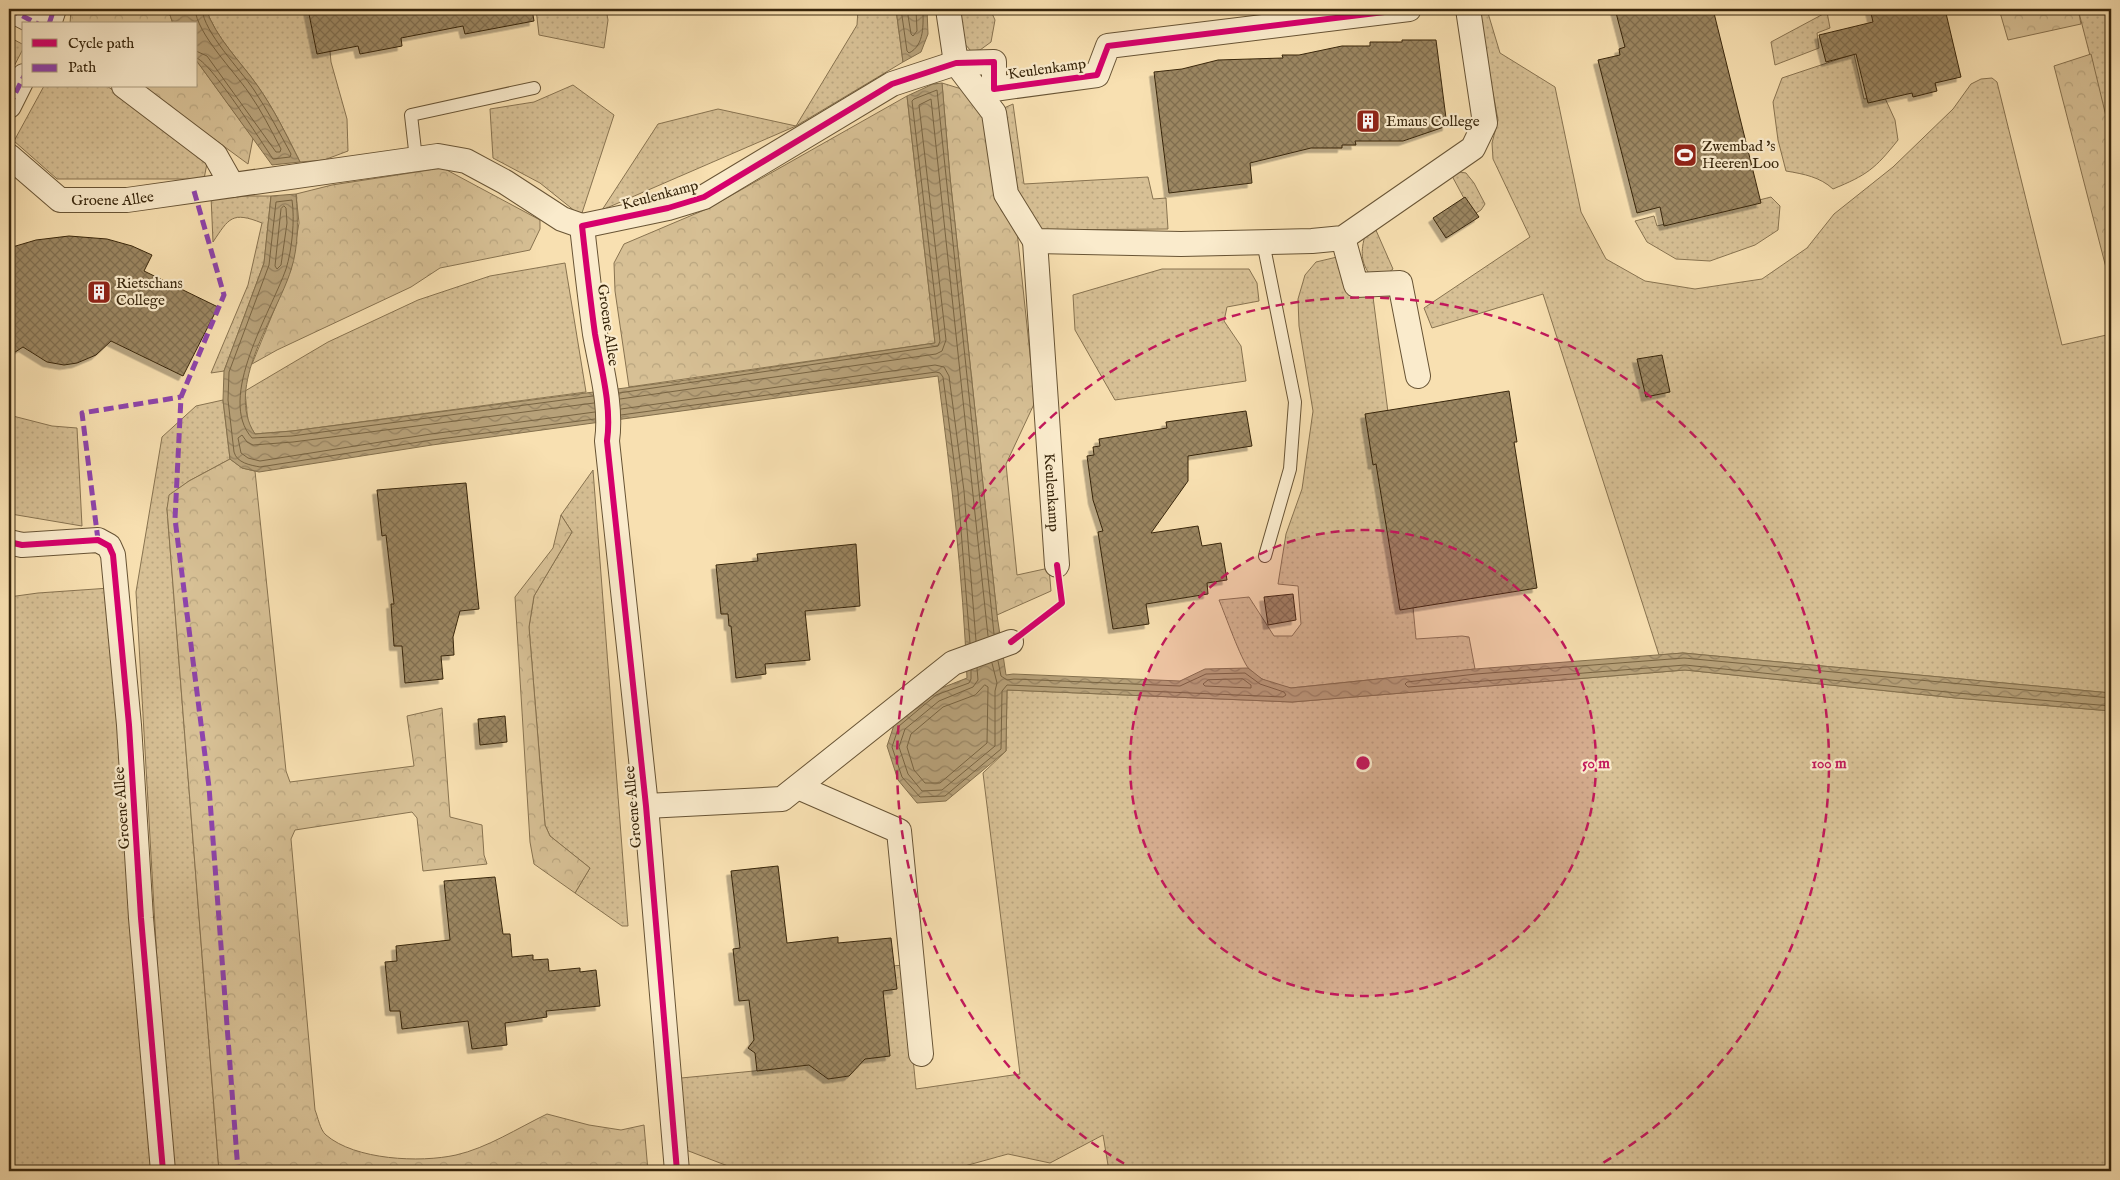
<svg xmlns="http://www.w3.org/2000/svg" width="2120" height="1180" viewBox="0 0 2120 1180" font-family="'IM FELL English',serif">
<defs>
<pattern id="grass-dots" width="8" height="8" patternUnits="userSpaceOnUse" patternTransform="scale(1.25)"><rect width="8" height="8" fill="#d7c095"/><path d="M2 2h.1M6 6h.1" fill="none" stroke="#b9a57f" stroke-width="1.8" stroke-linecap="round"/></pattern>
<pattern id="forest-crowns" width="20" height="18" patternUnits="userSpaceOnUse" patternTransform="scale(1.25)"><rect width="20" height="18" fill="#d7c095"/><path d="M2 6a3 3 0 1 1 6 0M12 15a3 3 0 1 1 6 0" fill="none" stroke="#b9a57f"/></pattern>
<pattern id="water-waves" width="16" height="10" patternUnits="userSpaceOnUse" patternTransform="scale(1.25)"><rect width="16" height="10" fill="#b7a179"/><path d="M0 5q4-4 8 0t8 0" fill="none" stroke="#968362"/></pattern>
<pattern id="building-cross-hatch" width="8" height="8" patternUnits="userSpaceOnUse" patternTransform="scale(1.25)"><rect width="8" height="8" fill="#9c8762"/><path d="M0 0l8 8M0 8l8-8" fill="none" stroke="#806e4f"/></pattern>
<filter id="shadow"><feDropShadow dx="-4.5" dy="4.5" stdDeviation="0" flood-color="#0004"/></filter>
</defs>
<rect width="100%" height="100%" fill="#f8e0b1"/>
<filter id="stains"><feTurbulence type="fractalNoise" baseFrequency=".004" numOctaves="4"/><feColorMatrix values="0 0 0 0 .2 0 0 0 0 .09 0 0 0 0 .02 0 0 0 .5 -.17"/></filter>
<radialGradient id="worn" r=".72"><stop offset=".6" stop-color="#630" stop-opacity="0"/><stop offset="1" stop-color="#630" stop-opacity=".3"/></radialGradient>
<g fill="url(#grass-dots)" stroke="#887350">
<path d="M 206,9 L 326,9 L 331,62 L 347,119 L 348,151 L 324,160 L 300,162 C 287,136 274,109 257,85 C 240,61 216,38 206,9 Z"/>
<path d="M 536,9 L 606,9 L 608,20 L 604,48 L 539,35 Z"/>
<path d="M 858,9 L 896,9 L 903,62 L 796,126 L 602,210 L 658,124 L 718,109 L 796,126 L 857,25 Z"/>
<path d="M 959,9 L 990,9 L 995,20 L 991,42 L 980,50 L 971,51 L 963,42 Z"/>
<path d="M 2078,9 L 2111,9 L 2111,137 Z"/>
<path d="M 1827,12 L 1830,28 L 1817,33 L 1819,48 L 1775,65 L 1771,42 Z"/>
<path d="M 1478,13 L 1488,13 L 1500,53 L 1555,87 L 1581,212 L 1606,259 L 1645,281 L 1695,289 L 1762,279 L 1807,248 L 1834,214 L 1893,167 L 1953,109 L 1971,84 L 1981,79 L 1992,78 L 1997,82 L 2062,345 L 2111,334 L 2111,693 L 1683,653 L 1659,655 L 1543,294 L 1432,328 L 1424,308 L 1530,237 L 1493,159 L 1492,143 L 1498,120 Z"/>
<path d="M 9,37 L 24,45 L 24,47 L 9,76 Z"/>
<path d="M 1854,54 L 1864,99 L 1884,96 L 1895,120 L 1898,140 C 1875,169 1867,175 1833,189 C 1820,177 1804,174 1786,171 L 1778,140 L 1773,102 L 1782,78 Z"/>
<path d="M 573,85 L 614,115 L 581,216 L 540,183 L 493,158 L 490,109 L 534,102 Z"/>
<path d="M 44,86 L 107,86 L 208,158 L 204,179 L 57,179 L 14,141 Z"/>
<path d="M 1013,104 L 1024,184 L 1148,177 L 1153,199 L 1166,198 L 1168,229 L 1042,230 L 1013,186 L 1004,108 Z"/>
<path d="M 1460,172 L 1466,173 L 1474,183 L 1485,204 L 1481,210 L 1473,215 L 1452,176 Z"/>
<path d="M 211,196 L 271,196 L 264,263 L 224,371 L 211,373 L 248,285 L 262,223 C 232,211 229,218 213,242 Z"/>
<path d="M 1771,197 L 1780,206 L 1778,230 L 1755,245 L 1710,261 L 1676,259 L 1647,242 L 1635,221 L 1654,216 L 1657,226 Z"/>
<path d="M 1375,228 L 1393,269 L 1384,276 L 1371,276 C 1360,262 1361,251 1365,235 Z"/>
<path d="M 1337,257 L 1363,293 L 1373,297 L 1412,596 L 1416,639 L 1462,636 L 1469,637 L 1475,669 L 1291,688 C 1276,685 1260,681 1249,669 C 1241,660 1225,614 1219,600 L 1249,597 L 1274,636 L 1292,636 L 1301,624 L 1298,586 L 1278,584 L 1286,534 L 1302,489 L 1313,411 L 1299,326 L 1298,299 L 1305,275 L 1316,262 Z"/>
<path d="M 565,263 L 586,392 L 292,431 L 255,434 L 248,423 L 245,391 L 328,342 L 418,300 L 490,276 Z"/>
<path d="M 1162,269 L 1249,269 L 1257,283 L 1259,301 L 1227,307 L 1224,321 L 1241,346 L 1246,381 L 1115,400 L 1075,330 L 1073,295 Z"/>
<path d="M 223,400 L 230,459 L 189,481 L 170,495 L 167,509 L 219,1171 L 169,1171 L 136,592 L 162,437 L 196,406 Z"/>
<path d="M 9,415 L 52,426 L 77,428 L 82,526 L 11,514 L 9,512 Z"/>
<path d="M 593,470 L 628,926 L 622,926 L 575,893 L 590,868 L 550,836 L 545,825 L 529,627 L 534,596 L 572,532 L 561,515 Z"/>
<path d="M 110,588 L 151,1171 L 9,1171 L 9,597 L 38,593 Z"/>
<path d="M 1685,670 L 1956,698 L 2111,711 L 2111,1171 L 1109,1171 L 1103,1135 L 1050,1163 L 1008,1154 L 961,1167 L 957,1171 L 741,1171 L 686,1150 L 681,1078 L 754,1071 L 884,1052 L 880,967 L 904,965 L 916,1089 L 1020,1074 L 983,773 L 1006,751 L 1007,690 L 1292,702 Z"/>
</g>
<g fill="url(#forest-crowns)" stroke="#887350">
<path d="M 71,9 L 168,9 L 173,24 L 70,24 Z"/>
<path d="M 1999,9 L 2078,9 L 2081,24 L 2008,40 Z"/>
<path d="M 2091,54 L 2111,137 L 2111,287 L 2054,66 Z"/>
<path d="M 196,60 L 253,138 L 248,164 L 142,86 L 196,86 Z"/>
<path d="M 942,83 L 965,90 L 986,122 L 994,182 L 1001,210 L 1017,231 L 1035,402 L 1006,464 L 1017,575 L 1049,568 L 1051,591 L 997,615 L 950,177 Z"/>
<path d="M 907,96 L 935,343 L 629,387 L 615,291 L 614,263 L 624,244 L 709,208 Z"/>
<path d="M 443,168 L 540,220 L 540,229 L 530,250 L 440,268 L 411,287 L 277,350 L 252,364 L 291,269 L 299,223 L 296,194 L 332,185 Z"/>
<path d="M 230,459 L 242,468 L 255,471 L 286,771 L 290,782 L 414,766 L 407,716 L 442,708 L 450,817 L 482,825 L 484,855 L 487,864 L 423,871 L 417,818 L 412,812 L 295,830 L 291,839 L 315,1110 C 318,1117 320,1130 326,1135 C 355,1160 420,1163 456,1155 C 487,1148 518,1128 547,1114 L 589,1125 L 621,1130 L 644,1125 L 648,1171 L 219,1171 L 167,509 L 169,495 L 189,481 Z"/>
<path d="M 561,515 L 572,532 L 534,596 L 529,627 L 545,825 L 550,836 L 590,868 L 575,893 L 534,864 L 530,842 L 515,597 L 553,548 Z"/>
</g>
<g fill="url(#water-waves)" stroke="#84704d">
<path d="M 168,9 L 206,9 C 216,38 240,61 257,85 C 274,109 287,136 300,162 L 272,165 L 196,60 L 196,24 L 173,24 Z"/>
<path d="M 896,9 L 927,9 L 928,34 L 921,52 L 903,62 Z"/>
<path d="M 942,83 L 950,177 L 997,615 L 1006,675 L 1013,674 L 1180,681 L 1205,669 L 1248,668 L 1262,679 L 1291,688 L 1475,669 L 1683,653 L 2111,693 L 2111,711 L 1956,698 L 1685,670 L 1292,702 L 1007,690 L 1006,751 L 946,801 L 917,803 L 898,780 L 887,746 L 895,722 L 934,691 L 967,678 C 963,577 951,477 938,376 L 432,445 L 259,472 L 242,468 L 230,459 L 223,400 L 224,371 L 264,263 L 271,196 L 296,194 C 298,219 299,245 291,270 C 276,317 224,387 255,434 L 292,431 L 679,381 L 935,343 L 907,96 L 933,84 Z"/>
</g>
<g fill="none" stroke-linecap="round" stroke-linejoin="round">
<g stroke="#786442" stroke-width="1">
<path d="M 195,9 C 197,34 234,71 249,93 C 261,110 271,130 281,149 L 280,152 L 276,152 L 207,56 L 196,51"/>
<path d="M 901,9 L 907,51 L 909,53 C 925,45 923,24 923,9"/>
<path d="M 907,9 L 911,34 L 913,36 L 917,31 L 916,9"/>
<path d="M 196,58 C 209,59 262,143 273,159 L 290,157 L 291,154 C 279,132 268,111 254,90 C 240,69 204,33 202,9"/>
<path d="M 284,206 L 286,208 L 287,223 L 281,265 L 277,269 L 275,266 L 281,209 Z"/>
<path d="M 619,393 L 938,346 L 940,341 L 912,101 L 914,99 L 937,90 L 994,634"/>
<path d="M 593,396 L 292,436 L 252,438 C 216,398 271,312 286,269 C 292,250 295,220 292,200 L 276,202 L 269,265 L 229,372 L 228,400 L 234,452 C 237,463 250,465 260,467 L 432,440 L 595,419"/>
<path d="M 620,399 L 936,354 L 942,351 L 946,340 L 919,105 L 931,99 L 988,636"/>
<path d="M 594,403 L 293,442 L 253,445 L 247,442 L 242,435 L 238,438 L 241,453 L 248,458 L 260,461 L 431,434 L 595,412"/>
<path d="M 621,409 L 935,365 L 944,367 L 949,376 L 964,491 L 976,641"/>
<path d="M 621,415 L 936,372 L 940,373 L 943,377 L 958,492 L 970,643"/>
<path d="M 977,668 L 978,680 L 973,687 L 939,701 L 905,729 L 899,747 L 908,774 L 922,791 L 942,790 L 995,746 L 995,691 L 997,683 L 992,663"/>
<path d="M 971,670 L 971,679 L 969,683 L 936,695 L 899,726 L 892,747 L 902,777 L 920,797 L 945,796 L 1001,749 L 1002,691 L 1007,685 L 1283,697 L 1286,695 L 1284,692 L 1260,684 L 1245,673 L 1206,674 L 1180,686 L 1014,679 L 1007,680 L 1001,676 L 998,661"/>
<path d="M 1243,679 L 1251,685 L 1251,688 L 1205,686 L 1203,684 L 1208,680 Z"/>
<path d="M 985,685 L 988,687 L 987,743 L 940,783 L 925,783 L 914,770 L 907,747 L 911,734 L 943,707 L 975,695 Z"/>
<path d="M 2111,698 L 1684,658 L 1476,674 L 1407,682 L 1405,684 L 1408,687 L 1685,665 L 1957,693 L 2111,706"/>
</g>
</g>
<g fill="url(#building-cross-hatch)" stroke="#38260c" filter="url(#shadow)">
<path d="M 308,9 L 532,9 L 534,21 L 465,34 L 463,26 L 401,38 L 402,46 L 360,54 L 358,46 L 317,54 Z"/>
<path d="M 1615,9 L 1713,9 L 1761,203 L 1664,226 L 1660,207 L 1637,213 L 1598,60 L 1620,55 L 1619,49 L 1625,47 Z"/>
<path d="M 1870,9 L 1945,9 L 1961,77 L 1935,83 L 1937,91 L 1913,97 L 1912,93 L 1868,103 L 1856,54 L 1826,62 L 1819,35 L 1873,22 Z"/>
<path d="M 1402,40 L 1436,40 L 1447,126 L 1403,141 L 1355,141 L 1356,145 L 1342,145 L 1342,148 L 1311,148 L 1250,163 L 1252,183 L 1169,193 L 1154,72 L 1182,69 L 1218,60 L 1283,58 L 1282,55 L 1299,55 L 1342,46 L 1370,46 L 1370,42 L 1402,42 Z"/>
<path d="M 1465,197 L 1479,217 L 1446,238 L 1433,218 Z"/>
<path d="M 69,236 L 107,239 L 132,246 L 152,255 L 144,271 L 218,307 L 183,376 L 111,341 L 96,355 L 77,363 L 64,365 L 47,362 L 23,347 L 9,356 L 9,248 L 36,240 Z"/>
<path d="M 1662,355 L 1670,392 L 1646,397 L 1637,359 Z"/>
<path d="M 1509,391 L 1517,442 L 1514,442 L 1537,588 L 1400,610 L 1376,464 L 1373,465 L 1365,414 Z"/>
<path d="M 1246,411 L 1252,446 L 1188,456 L 1188,481 L 1151,533 L 1198,526 L 1202,546 L 1221,543 L 1227,580 L 1207,583 L 1208,594 L 1146,604 L 1149,624 L 1113,629 L 1098,532 L 1103,531 L 1093,500 L 1087,456 L 1094,455 L 1093,447 L 1100,446 L 1099,439 L 1167,428 L 1166,422 Z"/>
<path d="M 466,483 L 479,609 L 460,611 L 453,637 L 454,655 L 441,656 L 443,679 L 405,683 L 402,646 L 394,646 L 391,604 L 394,604 L 386,535 L 382,536 L 377,490 Z"/>
<path d="M 856,544 L 860,606 L 805,611 L 810,660 L 765,664 L 766,674 L 736,678 L 731,626 L 729,626 L 728,614 L 721,614 L 716,565 L 758,561 L 757,554 Z"/>
<path d="M 1293,594 L 1296,620 L 1268,625 L 1264,597 Z"/>
<path d="M 505,716 L 507,742 L 480,745 L 478,719 Z"/>
<path d="M 778,866 L 787,943 L 838,937 L 838,943 L 891,938 L 897,989 L 883,991 L 890,1056 L 865,1059 L 849,1076 L 828,1079 L 809,1065 L 757,1071 L 755,1053 L 748,1048 L 754,1040 L 749,1000 L 739,1001 L 733,949 L 740,948 L 731,871 Z"/>
<path d="M 495,877 L 503,934 L 510,934 L 512,957 L 533,955 L 533,960 L 548,959 L 549,971 L 580,968 L 580,972 L 596,970 L 600,1006 L 546,1011 L 547,1017 L 505,1023 L 507,1045 L 472,1049 L 468,1021 L 402,1029 L 400,1011 L 390,1011 L 385,962 L 397,961 L 396,946 L 450,940 L 444,881 Z"/>
</g>
<g fill="none" stroke-linecap="round" stroke-linejoin="round">
<g stroke="#685435" stroke-width="14">
<g id="lane">
<path d="M 416,159 L 411,115 L 534,88"/>
<path d="M 1263,242 L 1295,402 L 1290,469 L 1265,556"/>
</g>
</g>
<g stroke="#685435" stroke-width="26">
<g id="street">
<path d="M 9,9 L 38,24"/>
<path d="M 948,9 L 956,63 L 994,113 L 1006,194 L 1035,241 L 1181,244 L 1312,241 L 1343,238 L 1473,148 L 1485,123 L 1468,9"/>
<path d="M 49,24 L 54,9"/>
<path d="M 124,86 L 215,155 L 232,185"/>
<path d="M 9,106 L 24,76"/>
<path id="s1" d="M 9,156 L 60,200 L 127,200 L 438,156 L 466,161 L 505,182 L 562,219 L 582,226"/>
<path d="M 582,226 C 586,262 590,298 595,334 C 601,368 612,406 607,441 L 646,806 L 677,1171"/>
<path d="M 582,226 L 668,208 L 704,197 L 892,84 L 956,63 L 994,62 L 994,89 L 1097,75 L 1108,46 L 1409,9"/>
<path d="M 1343,238 L 1356,285 L 1400,283 L 1418,376"/>
<path id="s2" d="M 1035,241 L 1057,565"/>
<path d="M 9,542 L 22,545 L 98,540 L 109,546 L 113,555 L 129,725 L 141,918 L 163,1171"/>
<path d="M 798,787 L 899,831 L 921,1054"/>
<path d="M 646,806 L 782,799 L 953,663 L 1011,642"/>
</g>
</g>
<use href="#lane" stroke="#faebcc" stroke-width="12"/>
<use href="#street" stroke="#faebcc" stroke-width="24"/>
<g stroke="#8e44ad" stroke-width="5" stroke-dasharray="10 5" stroke-linecap="butt">
<path d="M 9,9 L 38,24"/>
<path d="M 49,24 L 54,9"/>
<path d="M 9,106 L 24,76"/>
<path d="M 194,191 L 224,295 L 181,397 L 175,519 L 209,787 L 238,1171"/>
<path d="M 98,540 L 82,413 L 181,397"/>
</g>
<g stroke="#faebcc" stroke-width="9">
<g id="cycleway">
<path d="M 9,542 L 22,545 L 98,540 L 109,546 L 113,555 L 129,725 L 141,918 L 163,1171"/>
<path d="M 1011,642 L 1062,603 L 1057,565"/>
<path d="M 677,1171 L 646,806 L 607,441 C 612,406 601,368 595,334 C 590,298 586,262 582,226 L 668,208 L 704,197 L 892,84 L 956,63 L 994,62 L 994,89 L 1097,75 L 1108,46 L 1409,9"/>
</g>
</g>
<use href="#cycleway" stroke="#d6006c" stroke-width="6"/>
</g>
<circle cx="1363" cy="763" r="233" fill="#c2185b" fill-opacity=".12"/>
<g fill="none" stroke="#c2185b" stroke-width="2.5" stroke-dasharray="9 6">
<circle cx="1363" cy="763" r="233"/>
<path d="M1137 1171A466 466 0 1 1 1589 1171"/>
</g>
<defs>
<g id="building-square" transform="scale(1.25)"><rect x="-9" y="-9" width="18" height="18" rx="4" fill="#8f2418" stroke="#faebcc"/><path d="M-4-6H4V6H1V3H-1V6H-4ZM-2.5-4.3h1.7v1.8h-1.7ZM.8-4.3h1.7v1.8H.8ZM-2.5-1h1.7V.8h-1.7ZM.8-1h1.7V.8H.8Z" fill="#fff"/></g>
<g id="stadium-square" transform="scale(1.25)"><rect x="-9" y="-9" width="18" height="18" rx="4" fill="#8f2418" stroke="#faebcc"/><path d="M0-5a6.5 5 0 1 0 0 10a6.5 5 0 1 0 0-10ZM-3.5-1.8h7v3.6h-7Z" fill="#fff"/></g>
</defs>
<g fill-rule="evenodd">
<use href="#building-square" x="1368" y="121"/>
<use href="#stadium-square" x="1685" y="155"/>
<use href="#building-square" x="99" y="292"/>
</g>
<g text-anchor="middle" dominant-baseline="central" stroke-width="4.5" stroke-linejoin="round" paint-order="stroke">
<g font-size="15" fill="#38260c" stroke="#faebcc">
<text transform="translate(1047 69) rotate(-8)">Keulenkamp</text>
<text transform="translate(660 195) rotate(-15)">Keulenkamp</text>
<text stroke="none"><textPath href="#s1" startOffset="120">Groene Allee</textPath></text>
<text transform="translate(608 325) rotate(82)">Groene Allee</text>
<text stroke="none"><textPath href="#s2" startOffset="252">Keulenkamp</textPath></text>
<text transform="translate(633 807) rotate(-95)">Groene Allee</text>
<text transform="translate(122 808) rotate(-94)">Groene Allee</text>
</g>
<g font-size="15" fill="#38260c" stroke="#faebcc" text-anchor="start">
<text x="1386" y="121">Emaus College</text>
<text x="1702" y="146">Zwembad 's<tspan x="1702" dy="17">Heeren Loo</tspan></text>
<text x="116" y="283">Rietschans<tspan x="116" dy="17">College</tspan></text>
</g>
</g>
<circle cx="1363" cy="763" r="8" fill="#c2185b" stroke="#faebcc" stroke-width="2.5"/>
<g font-size="15" text-anchor="middle" font-weight="bold" fill="#c2185b" stroke="#faebcc" stroke-width="4.5" stroke-linejoin="round" paint-order="stroke">
<text x="1596" y="768">50 m</text>
<text x="1829" y="768">100 m</text>
</g>
<rect width="2120" height="1180" fill="none" stroke="#f8e0b1" stroke-width="30"/>
<rect x="10" y="10" width="2100" height="1160" fill="none" stroke="#38260c" stroke-width="2.5"/>
<rect x="15" y="15" width="2090" height="1150" fill="none" stroke="#38260c"/>
<rect x="22" y="22" width="175" height="65" fill="#faebcc" stroke="#ac9c7f"/>
<rect x="32" y="39" width="25" height="8" fill="#d6006c" stroke="#ac9c7f"/>
<text x="68" y="48" font-size="15" fill="#38260c">Cycle path</text>
<rect x="32" y="64" width="25" height="8" fill="#8e44ad" stroke="#ac9c7f"/>
<text x="68" y="72" font-size="15" fill="#38260c">Path</text>
<rect width="100%" height="100%" filter="url(#stains)"/>
<rect width="100%" height="100%" fill="url(#worn)"/>
</svg>
